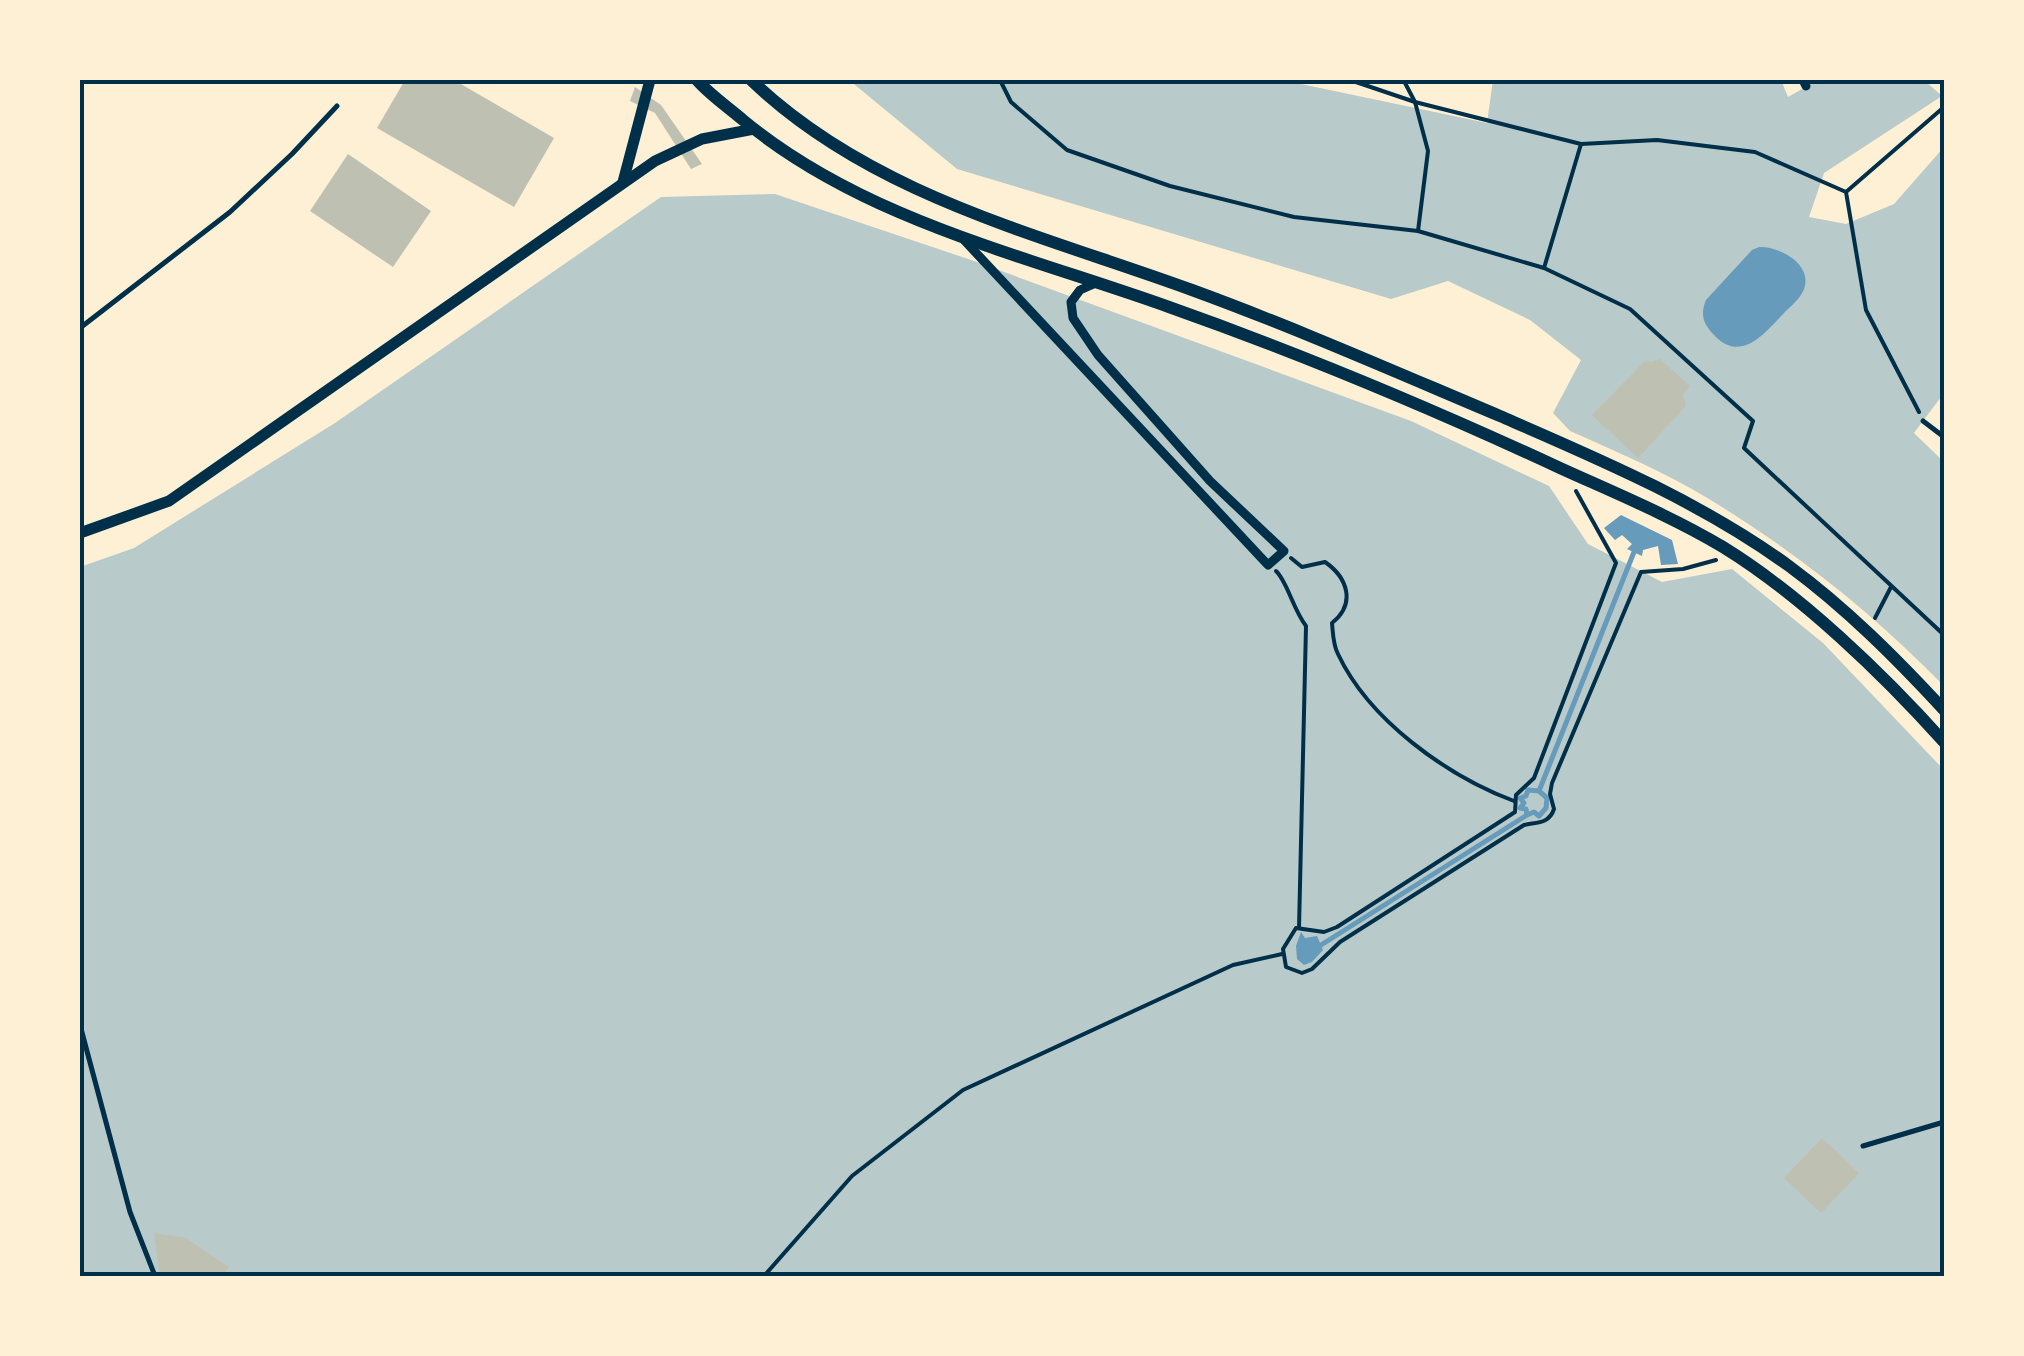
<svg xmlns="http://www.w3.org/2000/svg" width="2024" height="1356" viewBox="0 0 2024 1356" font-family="'Alegreya Sans',sans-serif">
<rect width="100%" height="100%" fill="#fdf0d5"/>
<g fill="#b9caca">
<path d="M 849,80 L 1282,80 L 1487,123 L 1493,80 L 1781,80 L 1788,97 L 1818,80 L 1924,80 L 1942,96 L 1824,173 L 1809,217 L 1846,224 L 1894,204 L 1944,147 L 1944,393 L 1914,433 L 1944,462 L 1944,686 C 1873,613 1796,552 1709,499 C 1665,472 1617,452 1570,431 L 1553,413 L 1581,360 L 1530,320 L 1448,281 L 1391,299 L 957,169 Z"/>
<path d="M 775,194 L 974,261 L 1411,421 L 1549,486 L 1588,544 L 1662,582 L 1732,569 L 1823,643 L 1944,770 L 1944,1276 L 80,1276 L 80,567 L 134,548 L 335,423 L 661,197 Z"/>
</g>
<g fill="#669bbc">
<path d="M 1759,247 C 1779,246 1813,264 1804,289 C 1801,298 1791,306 1784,313 C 1765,333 1741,364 1714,335 C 1703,324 1700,314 1706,300 L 1752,250 Z"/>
<path d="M 1621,515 L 1672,540 L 1678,564 L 1661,565 L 1658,546 L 1643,550 L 1642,556 L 1627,549 L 1632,544 L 1622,535 L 1615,540 L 1604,528 Z"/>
<path d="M 1301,932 L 1305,938 L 1317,936 L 1323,950 L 1312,962 L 1304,965 L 1297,959 L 1296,946 Z"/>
</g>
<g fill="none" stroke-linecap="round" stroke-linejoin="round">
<g stroke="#669bbc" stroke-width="5">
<path d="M 1539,791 L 1547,798 L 1546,808 L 1539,816 L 1534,812 L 1527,815 L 1526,809 L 1520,808 L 1524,803 L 1520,798 L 1526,796 L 1528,790 L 1539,791 L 1634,552"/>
<path d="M 1321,945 L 1527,815"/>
</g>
</g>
<g fill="#bec0b2">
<path d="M 405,80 L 454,80 L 554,138 L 514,207 L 377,128 Z"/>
<path d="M 635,87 L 661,105 L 702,164 L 691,169 L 655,113 L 630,101 Z"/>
<path d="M 348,154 L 431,211 L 393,267 L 310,211 Z"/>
<path d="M 1660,359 L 1690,386 L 1683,394 L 1686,406 L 1638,458 L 1592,415 L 1646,360 L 1651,362 Z"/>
<path d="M 1822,1138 L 1859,1173 L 1821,1213 L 1784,1178 Z"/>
<path d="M 154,1233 L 186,1238 L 229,1267 L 222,1276 L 160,1276 Z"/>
</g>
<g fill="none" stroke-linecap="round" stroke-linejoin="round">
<g stroke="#003049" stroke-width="4">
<path d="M 1000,80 L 1011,102 L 1067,150 L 1170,186 L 1294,217 L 1418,231"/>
<path d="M 1350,80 L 1415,102 L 1581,144 L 1657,140 L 1755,152 L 1846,192 L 1866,310 L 1919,412"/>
<path d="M 1404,81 L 1415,102 L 1428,151 L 1418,231 L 1544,268 L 1630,309 L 1753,421 L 1744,448 L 1944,635"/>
<path d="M 1846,192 L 1944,107"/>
<path d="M 1544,268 L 1581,144"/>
<path d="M 1576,491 L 1616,563 L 1534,778 L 1516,795 L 1515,812 L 1337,927 L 1324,932 L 1296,928 L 1283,949 L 1286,967 L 1302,973 L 1312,969 L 1340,942 L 1524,825 C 1537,822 1549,824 1554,809 L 1550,794 L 1552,783 L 1641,572 L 1683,569 L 1716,560"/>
<path d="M 1291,558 L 1302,567 L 1325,562 C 1348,578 1356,604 1332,623 C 1333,633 1333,645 1338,654 C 1369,720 1447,776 1514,801"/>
<path d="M 1276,571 C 1287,581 1293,609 1306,626 L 1299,928"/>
<path d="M 1875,618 L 1891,587"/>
<path d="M 764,1276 L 852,1176 L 963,1090 L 1233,965 L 1282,954"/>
</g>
<g stroke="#003049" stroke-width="5">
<path d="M 80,328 L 230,212 L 292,154 L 337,106"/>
<path d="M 1923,421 L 1944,437"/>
<path d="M 80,1025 L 130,1212 L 155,1276"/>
<path d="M 1863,1146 L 1944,1122"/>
</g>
<g stroke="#003049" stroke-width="9">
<path d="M 1803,80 L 1806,86"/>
<path d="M 964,240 L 1268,565 L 1284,551 L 1210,481 L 1098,355 L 1073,318 L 1071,302 L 1080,290 L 1096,283"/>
</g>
<g stroke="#003049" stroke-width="11">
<path d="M 623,182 L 650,80"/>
<path d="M 80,533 L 169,501 L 655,161 L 702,139 L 754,129"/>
</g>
<g stroke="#003049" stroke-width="12">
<path d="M 697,80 C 710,95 728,107 743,120 C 864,220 1024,255 1169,307 C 1302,354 1433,409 1560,468 C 1615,493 1671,516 1723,547 C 1801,595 1883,674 1944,742"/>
<path d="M 751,80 C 872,196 1039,234 1192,290 C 1296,328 1398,373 1500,416 C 1599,459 1701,502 1789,566 C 1846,608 1896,658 1944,710"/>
</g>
</g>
<rect width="2024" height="1356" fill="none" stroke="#fdf0d5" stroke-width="165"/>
<rect x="82" y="82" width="1860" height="1192" fill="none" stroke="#003049" stroke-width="4"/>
</svg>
